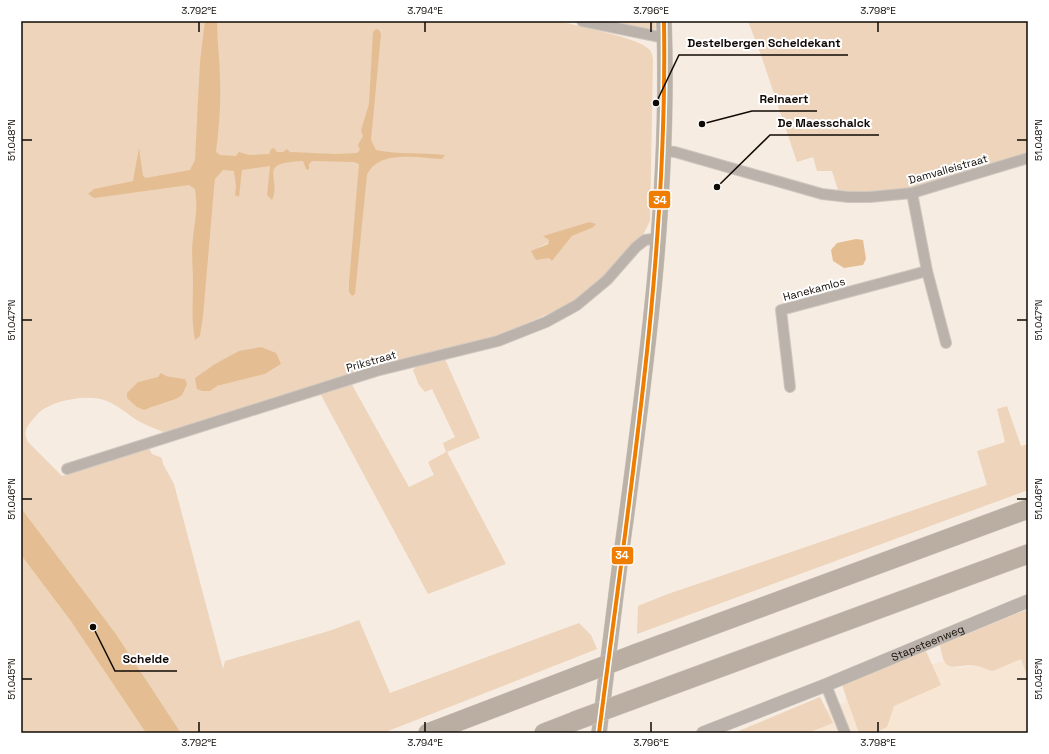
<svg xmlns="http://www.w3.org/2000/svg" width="1049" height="754" viewBox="0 0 1049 754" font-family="'Space Grotesk',sans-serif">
<rect width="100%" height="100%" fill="#f6ece2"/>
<path fill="#f8e6d4" d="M 1021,659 L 1028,678 L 1028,733 L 758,733 L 825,710 L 846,702 L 844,698 L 918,668 L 945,661 L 949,666 L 955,668 L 977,666 L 993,671 Z"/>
<g fill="#edd4ba" fill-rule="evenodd">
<path d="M 21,21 L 559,21 C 578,26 633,37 646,47 C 651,50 652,53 653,59 L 650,221 L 644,233 L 602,278 L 588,291 L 566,306 L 500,335 L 351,383 L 409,487 L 434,475 L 428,462 L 446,452 L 443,443 L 455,437 L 432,389 L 425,392 L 419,385 L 413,370 L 416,367 L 445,359 L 480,438 L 447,452 L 506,564 L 428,594 L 321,395 L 176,438 C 165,432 152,428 140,422 C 128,415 117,404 104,400 C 86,394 47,401 36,416 C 28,425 22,430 28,442 L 62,476 L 149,448 L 152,454 L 162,458 L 163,464 L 174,484 L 223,669 L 225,661 L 329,631 L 359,620 L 390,693 L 579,623 L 591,635 L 597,649 L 383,733 L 181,733 L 116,634 L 21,508 ZM 589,222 L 592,228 L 572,236 L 552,261 L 549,258 L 544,258 L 539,247 L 548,243 L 549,240 L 544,236 ZM 223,360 L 281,364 L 265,374 L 217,386 L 215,364 ZM 166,376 L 185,379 L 176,399 L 149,408 L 138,382 Z"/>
<path d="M 606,21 L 655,21 L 656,29 L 653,29 L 650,32 Z"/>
<path d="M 748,21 L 1028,21 L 1028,153 L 901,191 L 859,192 L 838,190 L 832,171 L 817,171 L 813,157 L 797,162 L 761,55 Z"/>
<path d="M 1007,406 L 1021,446 L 1028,444 L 1028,490 L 637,634 L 638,606 L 668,594 L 987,485 L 977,451 L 1005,442 L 997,409 Z"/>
<path d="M 21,555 L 70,620 L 146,733 L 21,733 Z"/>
<path d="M 1028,609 L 1028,678 L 1021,659 L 993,671 C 988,670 982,667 977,666 C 956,662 945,679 940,645 Z"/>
<path d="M 926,651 L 941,685 L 894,706 L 887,727 L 874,733 L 859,733 L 842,685 Z"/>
<path d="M 820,697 L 833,723 L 808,733 L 734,733 Z"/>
</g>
<g fill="#e4be92">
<path d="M 205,21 L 217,21 C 217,41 220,61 220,80 C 221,105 219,128 216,152 L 220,155 L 236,156 L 239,152 L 249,155 L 269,154 L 271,149 L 274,148 L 277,152 L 283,152 L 287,149 L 290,152 L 335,154 L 357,153 L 360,150 L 358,145 L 363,136 L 361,130 L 369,104 L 373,32 L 376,29 L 379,30 L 381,34 L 371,140 L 376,150 C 399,155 422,152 445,155 L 442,159 C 419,158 378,149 367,175 L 355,294 L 352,296 L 349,292 L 349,283 L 359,164 L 354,162 L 312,161 L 309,164 L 309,170 L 306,169 L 303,161 C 255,163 282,177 272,200 L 267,195 L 270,166 L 242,170 L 239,197 L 235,195 L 236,186 L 234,171 L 223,170 L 215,179 L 214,188 L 203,316 L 200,336 L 195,340 C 191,321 193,301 193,282 C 193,267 191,252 193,238 C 195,219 198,210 195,189 L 189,185 L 94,198 L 88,194 L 94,189 L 133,181 L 139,148 L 143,176 L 146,178 L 190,170 L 195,160 L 200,62 Z"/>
<path d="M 589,222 L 596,224 L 592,228 L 572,236 L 552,261 L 549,258 L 536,260 L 531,251 L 548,244 L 549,240 L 543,236 Z"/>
<path d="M 856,239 L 863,240 L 866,259 L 863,265 L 844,268 L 833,261 L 831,250 L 837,243 Z"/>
<path d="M 261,347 L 276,353 L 281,364 L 265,374 L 217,386 L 210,391 L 202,391 L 197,389 L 195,378 L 215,364 L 239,351 Z"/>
<path d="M 161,373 L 166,376 L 185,379 L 187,384 L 182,395 L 176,399 L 149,408 L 144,410 L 137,407 L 127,398 L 127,393 L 138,382 L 158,377 Z"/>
<path d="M 21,508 L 116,634 L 181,733 L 146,733 L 70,620 L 21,555 Z"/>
</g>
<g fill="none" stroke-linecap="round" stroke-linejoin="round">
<g stroke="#d0c8c0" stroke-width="12">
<g id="minor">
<path d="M 582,21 L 665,38"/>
<path d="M 664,151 L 675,152 L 822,194 L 848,197 L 870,197 L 912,193 L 1028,158"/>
<path d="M 912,193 L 927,271 L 946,343"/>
<path d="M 790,387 L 781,310 L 927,271"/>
<path d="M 67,469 L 376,371 L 498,341 L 546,322 L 577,305 L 607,280 L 636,247 L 645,240 L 659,238"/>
<path d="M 826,685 L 845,733"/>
</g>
</g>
<g stroke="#d0c8c0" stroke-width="14">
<g id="tertiary">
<path id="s1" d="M 703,733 L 826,685 L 1028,601"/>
</g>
</g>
<g stroke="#d0c8c0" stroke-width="16">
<path id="secondary" d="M 599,733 C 608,662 616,590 626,519 C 648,354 670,188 664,21"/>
</g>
<g stroke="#d0c8c0" stroke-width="20">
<g id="motorway">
<path d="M 635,654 L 1028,509"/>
<path d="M 629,701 L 1028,554"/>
<path d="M 428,733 L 580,675"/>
<path d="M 544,733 L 575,721"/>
</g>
</g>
<use href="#minor" stroke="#bbb3ab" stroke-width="10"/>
<use href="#tertiary" stroke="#bbb3ab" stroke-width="13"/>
<use href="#secondary" stroke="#bab1a7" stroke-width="15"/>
<use href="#motorway" stroke="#b9aea1" stroke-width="19"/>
<g stroke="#d0c8c0" stroke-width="20" stroke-linecap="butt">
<g id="motorway-bridge">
<path d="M 580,675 L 635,654"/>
<path d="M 575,721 L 629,701"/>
</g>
</g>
<use href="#motorway-bridge" stroke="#b9aea1" stroke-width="19"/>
<g stroke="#fff" stroke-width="7">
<path id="bus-1" d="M 599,733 C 629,496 668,260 664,21"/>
</g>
<use href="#bus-1" stroke="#ef7d00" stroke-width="4"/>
</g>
<path fill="none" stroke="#100a05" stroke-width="1.5" d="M 199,22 L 199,32M 425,22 L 425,32M 651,22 L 651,32M 878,22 L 878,32M 22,140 L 32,140M 1017,140 L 1027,140M 22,320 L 32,320M 1017,320 L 1027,320M 22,499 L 32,499M 1017,499 L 1027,499M 22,679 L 32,679M 1017,679 L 1027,679M 199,722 L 199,732M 425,722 L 425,732M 651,722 L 651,732M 878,722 L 878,732"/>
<g text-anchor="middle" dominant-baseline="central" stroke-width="4" stroke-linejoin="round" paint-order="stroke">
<g font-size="11" fill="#100a05" stroke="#fff">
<text transform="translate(948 169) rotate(-16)">Damvalleistraat</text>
<text transform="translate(814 289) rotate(-15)">Hanekamlos</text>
<text transform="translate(371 361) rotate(-16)">Prikstraat</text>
<text stroke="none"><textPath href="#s1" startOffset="242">Stapsteenweg</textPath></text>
</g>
</g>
<path fill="none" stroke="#100a05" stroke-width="1.5" d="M656 103L679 55H848M702 124L752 111H817M717 187L770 135H879M93 627L115 671H177"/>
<g fill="#100a05" stroke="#fff" stroke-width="1.5">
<circle cx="656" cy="103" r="4"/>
<circle cx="702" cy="124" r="4"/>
<circle cx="717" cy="187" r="4"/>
<circle cx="93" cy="627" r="4"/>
</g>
<g font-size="12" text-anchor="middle" font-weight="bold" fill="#100a05" stroke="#fff" stroke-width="4" stroke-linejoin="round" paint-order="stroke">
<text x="764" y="47">Destelbergen Scheldekant</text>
<text x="784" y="103">Reinaert</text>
<text x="824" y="127">De Maesschalck</text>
<text x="146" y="663">Schelde</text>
</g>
<g stroke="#fff" stroke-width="1.5">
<rect x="648" y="190" width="23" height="19" rx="4" fill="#ef7d00"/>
<rect x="611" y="546" width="23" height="19" rx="4" fill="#ef7d00"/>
</g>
<g font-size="11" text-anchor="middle" font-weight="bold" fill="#fff">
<text x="660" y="204">34</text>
<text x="622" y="559">34</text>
</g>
<rect width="1049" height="754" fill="none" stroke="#ffffff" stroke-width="44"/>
<rect x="22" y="22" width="1005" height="710" fill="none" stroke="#100a05" stroke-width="1.5"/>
<g font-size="10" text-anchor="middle" fill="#100a05">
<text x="199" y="14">3.792°E</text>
<text x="425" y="14">3.794°E</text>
<text x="651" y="14">3.796°E</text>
<text x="878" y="14">3.798°E</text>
<text transform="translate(11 140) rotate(-90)" y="4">51.048°N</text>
<text transform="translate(1038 140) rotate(-90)" y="4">51.048°N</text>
<text transform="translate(11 320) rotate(-90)" y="4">51.047°N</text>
<text transform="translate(1038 320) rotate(-90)" y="4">51.047°N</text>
<text transform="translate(11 499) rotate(-90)" y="4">51.046°N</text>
<text transform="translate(1038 499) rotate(-90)" y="4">51.046°N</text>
<text transform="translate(11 679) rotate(-90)" y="4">51.045°N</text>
<text transform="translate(1038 679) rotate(-90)" y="4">51.045°N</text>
<text x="199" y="746">3.792°E</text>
<text x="425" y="746">3.794°E</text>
<text x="651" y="746">3.796°E</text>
<text x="878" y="746">3.798°E</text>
</g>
</svg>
